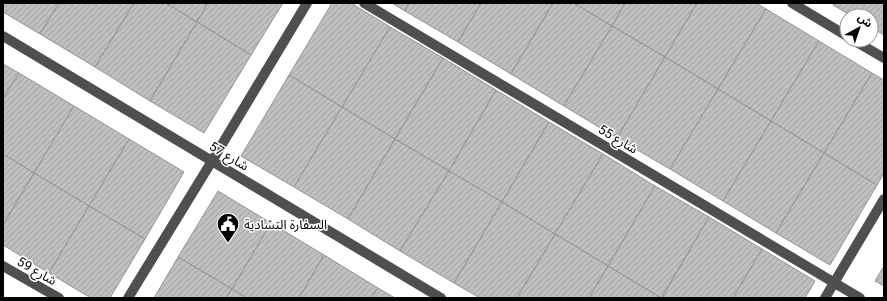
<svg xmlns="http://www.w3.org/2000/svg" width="887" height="301" viewBox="0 0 887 301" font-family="Roboto,'Noto Sans Arabic',sans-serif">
<defs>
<pattern id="building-hatch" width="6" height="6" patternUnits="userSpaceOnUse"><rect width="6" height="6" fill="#bfbfbf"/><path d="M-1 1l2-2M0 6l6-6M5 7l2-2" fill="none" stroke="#a2a2a2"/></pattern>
</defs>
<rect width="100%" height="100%" fill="#fff"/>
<g fill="url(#building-hatch)" stroke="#939393">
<path d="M 3,3 L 59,3 L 40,34 L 3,12 Z"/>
<path d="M 59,3 L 134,3 L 95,67 L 40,34 Z"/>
<path d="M 134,3 L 166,3 L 197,22 L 150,101 L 95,67 Z"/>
<path d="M 166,3 L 208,3 L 197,22 Z"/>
<path d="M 208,3 L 283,3 L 251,55 L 197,22 Z"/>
<path d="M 332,3 L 351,3 L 390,27 L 342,107 L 289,75 Z"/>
<path d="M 392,3 L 409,3 L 405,11 Z"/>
<path d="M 409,3 L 481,3 L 458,42 L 405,11 Z"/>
<path d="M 481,3 L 553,3 L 511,74 L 458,42 Z"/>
<path d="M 553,3 L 574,3 L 612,26 L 564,106 L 511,74 Z"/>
<path d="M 574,3 L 625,3 L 612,26 Z"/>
<path d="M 625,3 L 697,3 L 665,57 L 612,26 Z"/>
<path d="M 697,3 L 756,3 L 766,9 L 718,89 L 665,57 Z"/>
<path d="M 834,3 L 884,3 L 884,35 L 871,27 L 871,16 L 852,16 L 833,5 Z"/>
<path d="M 766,9 L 819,41 L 771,121 L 718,89 Z"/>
<path d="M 197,22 L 251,55 L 204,133 L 150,101 Z"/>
<path d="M 612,26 L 665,57 L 617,138 L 564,106 Z"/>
<path d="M 390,27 L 443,58 L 395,139 L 342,107 Z"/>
<path d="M 819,41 L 872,73 L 824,153 L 771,121 Z"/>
<path d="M 665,57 L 718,89 L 670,169 L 617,138 Z"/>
<path d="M 443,58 L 496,90 L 449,171 L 395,139 Z"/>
<path d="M 3,64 L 19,73 L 3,99 Z"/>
<path d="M 19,73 L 74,106 L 34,173 L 3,154 L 3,99 Z"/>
<path d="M 872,73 L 884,80 L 884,173 L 877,185 L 824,153 Z"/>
<path d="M 289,75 L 342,107 L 294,187 L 241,156 Z"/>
<path d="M 718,89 L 771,121 L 723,201 L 670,169 Z"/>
<path d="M 496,90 L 549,122 L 502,202 L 449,171 Z"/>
<path d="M 74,106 L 129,139 L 89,206 L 34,173 Z"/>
<path d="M 342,107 L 395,139 L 348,219 L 294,187 Z"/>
<path d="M 771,121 L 824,153 L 776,233 L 723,201 Z"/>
<path d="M 549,122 L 603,154 L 555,234 L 502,202 Z"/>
<path d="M 129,139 L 184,172 L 145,239 L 89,206 Z"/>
<path d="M 395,139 L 449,171 L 400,251 L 348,219 Z"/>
<path d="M 824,153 L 877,185 L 830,265 L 776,233 Z"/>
<path d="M 3,154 L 34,173 L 3,225 Z"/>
<path d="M 603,154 L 655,186 L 608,266 L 555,234 Z"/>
<path d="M 449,171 L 502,202 L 454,283 L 400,251 Z"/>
<path d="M 34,173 L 89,206 L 49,273 L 3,245 L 3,225 Z"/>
<path d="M 655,186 L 709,217 L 661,298 L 608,266 Z"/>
<path d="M 218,191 L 271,223 L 232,289 L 178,257 Z"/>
<path d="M 502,202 L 555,234 L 517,298 L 480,298 L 454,283 Z"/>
<path d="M 89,206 L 145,239 L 110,298 L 91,298 L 49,273 Z"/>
<path d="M 709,217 L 762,249 L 733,298 L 662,298 Z"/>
<path d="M 271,223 L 324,255 L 299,298 L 246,298 L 232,289 Z"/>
<path d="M 555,234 L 608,266 L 589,298 L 517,298 Z"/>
<path d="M 762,249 L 815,281 L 805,298 L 733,298 Z"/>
<path d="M 324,255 L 378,288 L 371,298 L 299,298 Z"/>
<path d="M 178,257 L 232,289 L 226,298 L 154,298 Z"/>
<path d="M 608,266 L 661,298 L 589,298 Z"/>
<path d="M 884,266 L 884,286 L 875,281 Z"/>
<path d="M 378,288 L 395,298 L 371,298 Z"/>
<path d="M 232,289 L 246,298 L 226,298 Z"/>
</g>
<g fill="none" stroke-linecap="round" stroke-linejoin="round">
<g stroke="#4f4f4f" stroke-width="10">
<path d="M 364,3 L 860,298"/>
<path d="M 792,3 L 847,36"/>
<path d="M 3,36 L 441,298"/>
<path d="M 853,40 L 884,58"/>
<path d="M 3,266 L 59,298"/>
<path d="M 128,298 L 212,161 L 307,3"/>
<path d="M 825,298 L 884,199"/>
</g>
</g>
<defs>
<g id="civic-pin" transform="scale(1.15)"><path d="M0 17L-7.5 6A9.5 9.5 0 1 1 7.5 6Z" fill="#000" stroke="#fff"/><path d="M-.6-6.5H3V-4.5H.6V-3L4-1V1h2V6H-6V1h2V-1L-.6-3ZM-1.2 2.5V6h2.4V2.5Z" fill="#fff"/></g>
</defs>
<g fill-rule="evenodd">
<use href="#civic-pin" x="228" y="224"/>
</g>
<g text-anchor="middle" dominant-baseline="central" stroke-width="3" stroke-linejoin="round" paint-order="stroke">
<g font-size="13" fill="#000" stroke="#fff">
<text transform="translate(618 139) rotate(31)">شارع 55</text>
<text transform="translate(229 156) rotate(31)">شارع 57</text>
<text transform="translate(37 271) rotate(30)">شارع 59</text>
</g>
<g font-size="13" fill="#000" stroke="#fff" text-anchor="start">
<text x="244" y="224">السفارة التشادية</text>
</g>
</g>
<rect width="887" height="301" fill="none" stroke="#000000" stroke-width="8"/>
<g transform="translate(859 28) rotate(40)"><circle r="19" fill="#ffffff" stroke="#999999"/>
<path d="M0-3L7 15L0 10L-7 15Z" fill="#000000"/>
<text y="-6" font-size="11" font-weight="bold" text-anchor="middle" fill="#000000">ش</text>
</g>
</svg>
